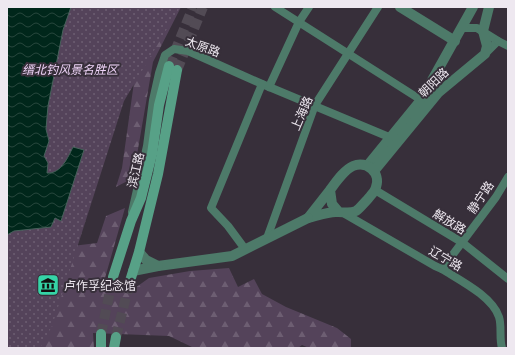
<svg xmlns="http://www.w3.org/2000/svg" width="515" height="355" viewBox="0 0 515 355" font-family="Literata,'Noto Sans SC',serif">
<defs>
<pattern id="forest-firs" width="22" height="20" patternUnits="userSpaceOnUse"><rect width="22" height="20" fill="#54435a"/><path d="M5 1l3.5 6h-7zM16 11l3.5 6h-7z" fill="#6d5e72"/></pattern>
<pattern id="park-dots" width="8" height="8" patternUnits="userSpaceOnUse"><rect width="8" height="8" fill="#54435a"/><path d="M2 2h.1M6 6h.1" fill="none" stroke="#6d5e72" stroke-width="1.8" stroke-linecap="round"/></pattern>
<pattern id="water-waves" width="16" height="10" patternUnits="userSpaceOnUse"><rect width="16" height="10" fill="#00271b"/><path d="M0 5q4-4 8 0t8 0" fill="none" stroke="#26463c"/></pattern>
</defs>
<rect width="100%" height="100%" fill="#372f3a"/>
<g fill="url(#forest-firs)">
<path d="M 175,7 L 181,7 L 153,62 L 133,178 L 116,187 L 122,168 L 136,68 Z"/>
<path d="M 125,208 L 105,278 L 135,288 L 149,278 L 190,271 L 229,268 L 238,287 L 254,279 L 262,294 L 286,307 L 337,328 L 351,339 L 351,348 L 309,348 L 302,345 L 298,348 L 194,348 L 169,336 L 93,333 L 94,348 L 10,348 L 7,342 L 7,254 L 97,243 L 106,216 Z"/>
</g>
<path fill="url(#park-dots)" d="M 7,7 L 180,7 L 124,101 L 52,326 L 40,348 L 7,348 Z"/>
<path fill="url(#water-waves)" stroke="#47615b" d="M 7,7 L 71,7 L 63,30 L 48,106 L 46,129 L 49,141 L 44,156 L 48,163 L 47,173 C 61,174 68,157 73,147 L 84,150 L 61,221 L 55,218 L 51,227 L 14,231 L 7,235 Z"/>
<g fill="none" stroke-linecap="round" stroke-linejoin="round">
<g stroke="#524b55" stroke-width="10" stroke-dasharray="10 5" stroke-linecap="butt">
<path d="M 169,66 L 193,7"/>
<path d="M 177,70 L 203,7"/>
<path d="M 101,334 L 113,277"/>
<path d="M 116,337 L 130,281"/>
</g>
<g stroke="#4d7a69" stroke-width="8">
<path d="M 275,7 L 421,100"/>
<path d="M 463,28 L 477,28 L 498,41 L 485,54"/>
<path d="M 498,41 L 508,46"/>
<path d="M 269,87 L 299,22 L 309,7"/>
<path d="M 375,190 L 463,243 L 508,279"/>
<path d="M 132,212 L 147,146 L 153,100 L 159,73 L 165,55 L 174,49 L 188,51 L 262,84 L 389,137"/>
<path d="M 345,214 L 435,266 L 442,269 C 459,280 492,296 499,317 C 502,326 499,338 502,348"/>
<path d="M 267,238 L 315,105 L 378,7"/>
<path d="M 245,249 L 228,226 L 211,208 L 262,84"/>
<path d="M 442,269 L 496,197 L 508,177"/>
</g>
<g stroke="#4d7a69" stroke-width="10">
<path d="M 400,7 L 455,41"/>
<path d="M 368,165 L 421,100 L 473,7"/>
<path d="M 374,171 L 438,93 L 485,54 L 487,46 L 483,31 L 489,7"/>
<path d="M 330,190 L 308,218 C 317,216 329,211 338,212 C 345,212 349,214 356,211 C 360,208 363,204 367,200 C 370,196 375,192 376,187 C 381,173 367,160 353,166 C 344,170 336,182 330,190 L 332,204 L 338,211"/>
<path d="M 158,266 L 232,256 L 308,218"/>
<path d="M 133,271 L 158,266 L 146,260 L 139,252"/>
</g>
<g stroke="#57a187" stroke-width="10">
<path d="M 113,277 L 131,221 L 141,198 L 152,154 L 159,105 L 169,66"/>
<path d="M 130,281 L 139,252 L 158,174 L 177,70"/>
<path d="M 101,334 L 101,348"/>
<path d="M 114,348 L 116,337"/>
</g>
</g>
<defs>
<g id="museum-square" transform="scale(1.15)"><rect x="-9" y="-9" width="18" height="18" rx="4" fill="#35d4a7" stroke="#372f3a"/><path d="M0-6L6-3V-2H-6V-3ZM-5-1h2V3h-2ZM-1-1h2V3h-2ZM3-1h2V3H3ZM-6 4H6V6H-6Z" fill="#111"/></g>
</defs>
<g fill-rule="evenodd">
<use href="#museum-square" x="48" y="285"/>
</g>
<g text-anchor="middle" dominant-baseline="central" stroke-width="4" stroke-linejoin="round" paint-order="stroke">
<g font-size="12" fill="#eee8f0" stroke="#372f3a">
<text transform="translate(203 46) rotate(20)">太原路</text>
<text transform="translate(433 82) rotate(-44)">朝阳路</text>
<text transform="translate(301 113) rotate(-67)">上海路</text>
<text transform="translate(135 170) rotate(-77)">滨江路</text>
<text transform="translate(480 197) rotate(-56)">静宁路</text>
<text transform="translate(450 221) rotate(31)">解放路</text>
<text transform="translate(446 258) rotate(30)">辽宁路</text>
</g>
<g font-size="12" font-style="italic" fill="#eed3f7" stroke="#372f3a">
<text x="70" y="69">缙北钓风景名胜区</text>
</g>
<g font-size="12" fill="#eee8f0" stroke="#372f3a" text-anchor="start">
<text x="64" y="285">卢作孚纪念馆</text>
</g>
</g>
<rect width="515" height="355" fill="none" stroke="#eee8f0" stroke-width="16"/>
</svg>
